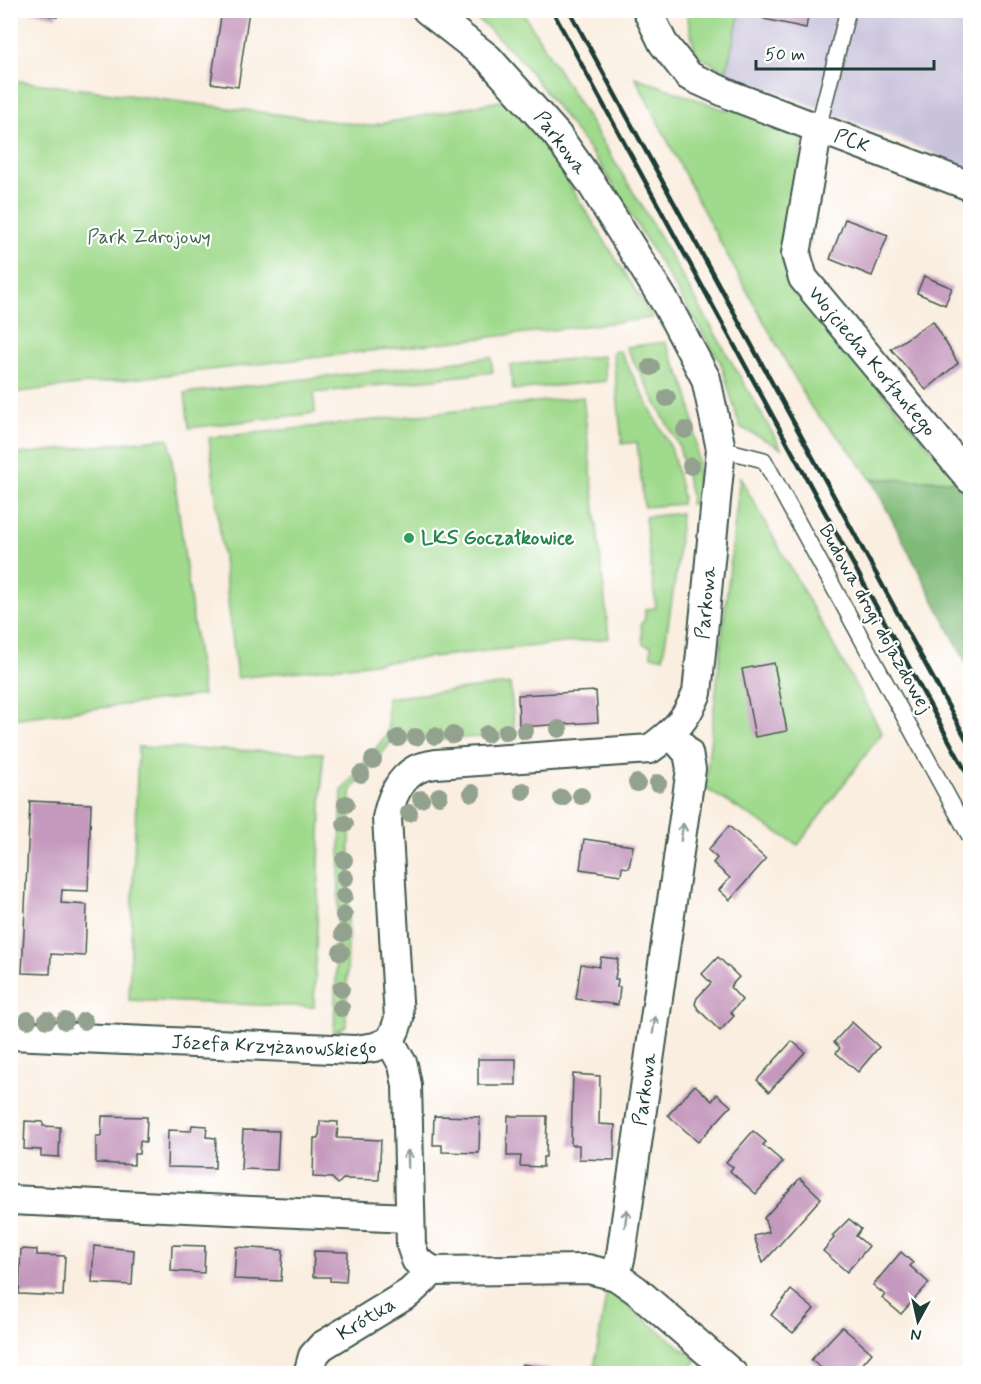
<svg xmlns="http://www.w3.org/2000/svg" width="981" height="1384" viewBox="0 0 981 1384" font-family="Mynerve,sans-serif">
<rect width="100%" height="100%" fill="#fff"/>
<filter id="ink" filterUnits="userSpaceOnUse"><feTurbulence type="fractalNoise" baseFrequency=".0167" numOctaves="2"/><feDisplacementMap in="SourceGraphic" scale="12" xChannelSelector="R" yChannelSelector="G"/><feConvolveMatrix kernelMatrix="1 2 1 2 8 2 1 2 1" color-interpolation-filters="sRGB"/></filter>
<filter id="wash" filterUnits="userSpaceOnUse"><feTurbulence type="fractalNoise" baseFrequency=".008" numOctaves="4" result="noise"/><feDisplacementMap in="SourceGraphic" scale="24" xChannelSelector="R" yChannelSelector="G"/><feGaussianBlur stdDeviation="1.35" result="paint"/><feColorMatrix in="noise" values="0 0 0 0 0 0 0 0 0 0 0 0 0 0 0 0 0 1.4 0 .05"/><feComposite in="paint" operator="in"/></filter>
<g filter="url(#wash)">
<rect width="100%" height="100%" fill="#faeee0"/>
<path fill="#c6c0d9" d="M 740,11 L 970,11 L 970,168 L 726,72 Z"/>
<g fill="#a0da8d" stroke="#608c60" stroke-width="1.5">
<path d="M 466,11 L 522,11 L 643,208 L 781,448 L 740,427 L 721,363 L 600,164 L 521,60 L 487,27 Z"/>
<path d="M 686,11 L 740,11 L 726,72 L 696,54 Z"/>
<path d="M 635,77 L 728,111 L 730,105 L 804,136 L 782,264 L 801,298 L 959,481 L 871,479 L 846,445 L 812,409 L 708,220 Z"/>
<path d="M 11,80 L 369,126 L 515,98 L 653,318 L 11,393 Z"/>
<path d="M 665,342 C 672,358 680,373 686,389 C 696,420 700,473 697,505 L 690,504 L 691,496 L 679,446 L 626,347 Z"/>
<path d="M 620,351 L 672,450 L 683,498 L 681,504 L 644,507 L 637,442 L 622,444 L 613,352 Z"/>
<path d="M 603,356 L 606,381 L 513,390 L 510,365 Z"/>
<path d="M 491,357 L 493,372 L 314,393 L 315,413 L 189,428 L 185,393 Z"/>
<path d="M 583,397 L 609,638 L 237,678 L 209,438 Z"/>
<path d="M 169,438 L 203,695 L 11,719 L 11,455 Z"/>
<path d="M 740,477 L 882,733 L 798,845 L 705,788 Z"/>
<path d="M 681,513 L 677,567 L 663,657 L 651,656 L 651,646 L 643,644 L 641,624 L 645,619 L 645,609 L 656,608 L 645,517 Z"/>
<path d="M 510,684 L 515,735 L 391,742 L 351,791 L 346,1026 L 334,1033 L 342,791 L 388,733 L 387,698 Z"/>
<path d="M 138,747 L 323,753 L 314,1007 L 129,1000 Z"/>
<path d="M 607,1290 L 697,1360 L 685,1373 L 593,1374 Z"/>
</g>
<path fill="#80ba78" stroke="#507c56" stroke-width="1.5" d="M 871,479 L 959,481 L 970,494 L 970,670 Z"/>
<g id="blocks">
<g fill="#c599bd">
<path d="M 24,10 L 58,10 L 57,17 Z"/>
<path d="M 222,10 L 249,10 L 238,87 L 211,83 Z"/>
<path d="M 765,10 L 809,10 L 806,28 L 764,19 Z"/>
<path d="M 845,219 L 888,235 L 872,276 L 830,259 Z"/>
<path d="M 924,276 L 952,288 L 945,305 L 917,293 Z"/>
<path d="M 933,321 L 958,363 L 926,390 L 891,349 Z"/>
<path d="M 774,663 L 787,731 L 755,737 L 742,669 Z"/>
<path d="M 596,691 L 598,722 L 519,727 L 518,695 Z"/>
<path d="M 30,801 L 91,804 L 88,891 L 62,890 L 61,903 L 87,905 L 85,956 L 51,954 L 50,974 L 22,973 Z"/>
<path d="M 729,826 L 766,859 L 730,900 L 719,890 L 730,878 L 713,863 L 717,858 L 708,850 Z"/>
<path d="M 584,839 L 633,846 L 629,868 L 622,867 L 621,875 L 580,869 Z"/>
<path d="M 601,957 L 618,959 L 615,979 L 618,979 L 617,987 L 620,987 L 618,1005 L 576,999 L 581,964 L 599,967 Z"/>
<path d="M 718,957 L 739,977 L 730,987 L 742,1000 L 731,1012 L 734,1016 L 720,1031 L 698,1009 L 695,1004 L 697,998 L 711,983 L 702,974 Z"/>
<path d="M 852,1022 L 879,1047 L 858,1072 L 836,1053 L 840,1048 L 834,1042 Z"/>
<path d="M 792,1041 L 805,1052 L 769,1092 L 757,1080 Z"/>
<rect x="478" y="1059" width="38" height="26"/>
<path d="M 573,1074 L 600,1076 L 599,1124 L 615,1125 L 614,1160 L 579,1159 L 579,1145 L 571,1145 Z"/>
<path d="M 695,1085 L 712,1101 L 717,1094 L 731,1106 L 698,1142 L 668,1115 Z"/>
<path d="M 102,1116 L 147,1117 L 146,1142 L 140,1141 L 139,1154 L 134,1154 L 134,1165 L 96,1163 L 96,1136 L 101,1136 Z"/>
<path d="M 434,1116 L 480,1117 L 479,1153 L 442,1152 L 442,1145 L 433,1145 Z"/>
<path d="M 508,1116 L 547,1116 L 546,1157 L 543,1157 L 543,1167 L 520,1166 L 521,1156 L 507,1156 Z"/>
<path d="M 25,1121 L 43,1122 L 43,1126 L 60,1127 L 59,1157 L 41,1156 L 41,1150 L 24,1149 Z"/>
<path d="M 320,1121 L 338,1122 L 337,1138 L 381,1140 L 379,1180 L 343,1179 L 338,1184 L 332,1178 L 313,1177 L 314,1138 L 319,1138 Z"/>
<path d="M 192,1125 L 207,1126 L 206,1137 L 216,1138 L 215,1168 L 167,1167 L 168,1130 L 191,1131 Z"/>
<path d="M 243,1130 L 279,1131 L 277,1170 L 241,1169 Z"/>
<path d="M 753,1131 L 766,1142 L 763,1145 L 783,1162 L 756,1194 L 730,1171 L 733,1167 L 726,1162 Z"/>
<path d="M 800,1178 L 821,1198 L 763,1263 L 754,1236 L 769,1232 L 764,1218 Z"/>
<path d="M 849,1219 L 861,1229 L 856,1236 L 869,1246 L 847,1272 L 823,1251 L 834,1238 L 832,1236 Z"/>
<path d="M 172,1245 L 205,1246 L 204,1273 L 171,1271 Z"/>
<path d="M 94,1246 L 134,1250 L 132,1285 L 92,1283 Z"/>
<path d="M 236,1247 L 283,1250 L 281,1281 L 234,1279 Z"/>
<path d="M 21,1249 L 37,1250 L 37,1255 L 65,1256 L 63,1296 L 19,1294 Z"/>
<path d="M 314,1251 L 348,1252 L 346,1282 L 330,1281 L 330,1277 L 313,1277 Z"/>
<path d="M 901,1252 L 913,1263 L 910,1266 L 929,1283 L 901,1314 L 882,1298 L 885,1295 L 873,1285 Z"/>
<path d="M 791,1290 L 814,1309 L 793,1333 L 771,1315 Z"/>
<path d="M 842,1327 L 872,1353 L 854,1374 L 845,1374 L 843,1371 L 841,1374 L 829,1374 L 811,1360 Z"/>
<path d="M 522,1364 L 557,1370 L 556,1374 L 521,1374 Z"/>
</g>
</g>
</g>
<g filter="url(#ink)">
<use href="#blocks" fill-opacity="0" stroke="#40584e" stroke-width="1.5"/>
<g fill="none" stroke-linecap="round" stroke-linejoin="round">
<g stroke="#40584e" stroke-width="18">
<g id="service">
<path d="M 818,128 L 848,10"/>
<path d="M 721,449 L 764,460 L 970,837"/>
</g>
</g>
<g stroke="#40584e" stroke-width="32">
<g id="minor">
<path id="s1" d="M 647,10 L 663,43 L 689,76 L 733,96 L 970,186"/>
<path id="s2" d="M 818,128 L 796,254 L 803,278 L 970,479"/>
<path id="s3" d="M 10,1035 L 355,1050 L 375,1047 L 390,1041"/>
<path id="s4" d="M 390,1041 L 396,1028 L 399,1018 L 387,818 C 391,799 398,779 417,769 C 423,766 430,765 436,764 L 650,749 C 675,731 685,721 697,693 L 721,449 L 706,379 L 667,305 L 593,186 L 557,135 L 488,58 L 427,10"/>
<path d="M 390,1041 L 403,1065 L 407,1085 L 411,1245 L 416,1260 L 433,1271 L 588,1269 L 616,1276 L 636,1290 L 733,1374"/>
<path d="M 10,1200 L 409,1218"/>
<path id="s5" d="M 616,1276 L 621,1255 L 691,769 L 688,753 L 671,734"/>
<path id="s6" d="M 308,1374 L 313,1356 L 322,1346 L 409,1293 L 433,1271"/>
</g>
</g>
<use href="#service" stroke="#fff" stroke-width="15"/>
<use href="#minor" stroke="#fff" stroke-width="28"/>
<g stroke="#1f3d34" stroke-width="4.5">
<path d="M 552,10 L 970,779"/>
<path d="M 569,10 L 970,746"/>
</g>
</g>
<g fill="#93a28e">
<circle cx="651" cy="367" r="9"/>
<circle cx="667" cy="398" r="9"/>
<circle cx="685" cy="430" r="9"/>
<circle cx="691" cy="466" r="9"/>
<circle cx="559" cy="729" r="9"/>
<circle cx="525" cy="731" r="9"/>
<circle cx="506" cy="732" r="9"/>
<circle cx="487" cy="734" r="9"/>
<circle cx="453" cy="735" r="9"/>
<circle cx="435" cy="736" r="9"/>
<circle cx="416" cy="737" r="9"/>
<circle cx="398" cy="738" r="9"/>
<circle cx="373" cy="760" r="9"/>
<circle cx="361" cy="774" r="9"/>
<circle cx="637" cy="783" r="9"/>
<circle cx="658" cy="783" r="9"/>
<circle cx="523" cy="791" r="9"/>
<circle cx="472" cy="793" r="9"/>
<circle cx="439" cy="796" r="9"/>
<circle cx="581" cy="796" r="9"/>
<circle cx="562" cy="798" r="9"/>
<circle cx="421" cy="799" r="9"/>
<circle cx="346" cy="804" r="9"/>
<circle cx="409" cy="813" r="9"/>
<circle cx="345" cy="824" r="9"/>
<circle cx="344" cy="860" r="9"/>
<circle cx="345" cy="878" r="9"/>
<circle cx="344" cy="896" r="9"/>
<circle cx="344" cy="915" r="9"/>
<circle cx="343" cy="933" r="9"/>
<circle cx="341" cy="952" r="9"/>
<circle cx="341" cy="989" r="9"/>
<circle cx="341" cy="1008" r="9"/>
<circle cx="28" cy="1020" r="9"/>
<circle cx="47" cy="1020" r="9"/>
<circle cx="65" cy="1021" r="9"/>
<circle cx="84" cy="1021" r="9"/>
</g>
<defs><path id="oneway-shaft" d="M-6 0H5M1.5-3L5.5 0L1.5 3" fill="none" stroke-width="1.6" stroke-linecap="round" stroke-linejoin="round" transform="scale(1.5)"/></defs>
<g stroke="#8f9e9a">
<use href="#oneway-shaft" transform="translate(682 832) rotate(-82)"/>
<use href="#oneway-shaft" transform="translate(654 1025) rotate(-82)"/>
<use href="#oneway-shaft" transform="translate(408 1159) rotate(-91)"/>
<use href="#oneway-shaft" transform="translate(626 1218) rotate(-82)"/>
</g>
</g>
<circle fill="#2e9e5b" stroke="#fff" stroke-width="2" cx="409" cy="538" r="6"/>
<g text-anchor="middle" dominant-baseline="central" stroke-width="4.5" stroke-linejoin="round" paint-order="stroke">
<g font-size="20" fill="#1f3d34" stroke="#fff">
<text stroke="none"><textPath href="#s1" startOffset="254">PCK</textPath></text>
<text transform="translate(560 143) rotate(53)">Parkowa</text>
<text stroke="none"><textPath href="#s2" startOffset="261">Wojciecha Korfantego</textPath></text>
<text stroke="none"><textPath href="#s4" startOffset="684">Parkowa</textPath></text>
<text transform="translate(875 619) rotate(61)">Budowa drogi dojazdowej</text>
<text stroke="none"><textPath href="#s3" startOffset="264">Józefa Krzyżanowskiego</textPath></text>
<text stroke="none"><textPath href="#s5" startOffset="189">Parkowa</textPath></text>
<text stroke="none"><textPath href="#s6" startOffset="84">Krótka</textPath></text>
</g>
<g font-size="20" fill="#3f644a" stroke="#fff">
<text x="149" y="237">Park Zdrojowy</text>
</g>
<g font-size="20" font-weight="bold" fill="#27864d" stroke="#fff" text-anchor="start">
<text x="421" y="538">LKS Goczałkowice</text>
</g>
</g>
<rect width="981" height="1384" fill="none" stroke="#fff" stroke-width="36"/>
<g transform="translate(918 1321) rotate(188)" stroke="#ffffff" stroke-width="4.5" paint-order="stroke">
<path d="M0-4.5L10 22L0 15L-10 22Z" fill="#1f3d34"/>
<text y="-9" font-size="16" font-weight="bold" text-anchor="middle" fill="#1f3d34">N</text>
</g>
<path d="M756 60v9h178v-9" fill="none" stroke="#1f3d34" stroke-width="3"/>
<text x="765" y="60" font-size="18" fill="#1f3d34" stroke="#ffffff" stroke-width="4.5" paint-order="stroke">50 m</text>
</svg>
